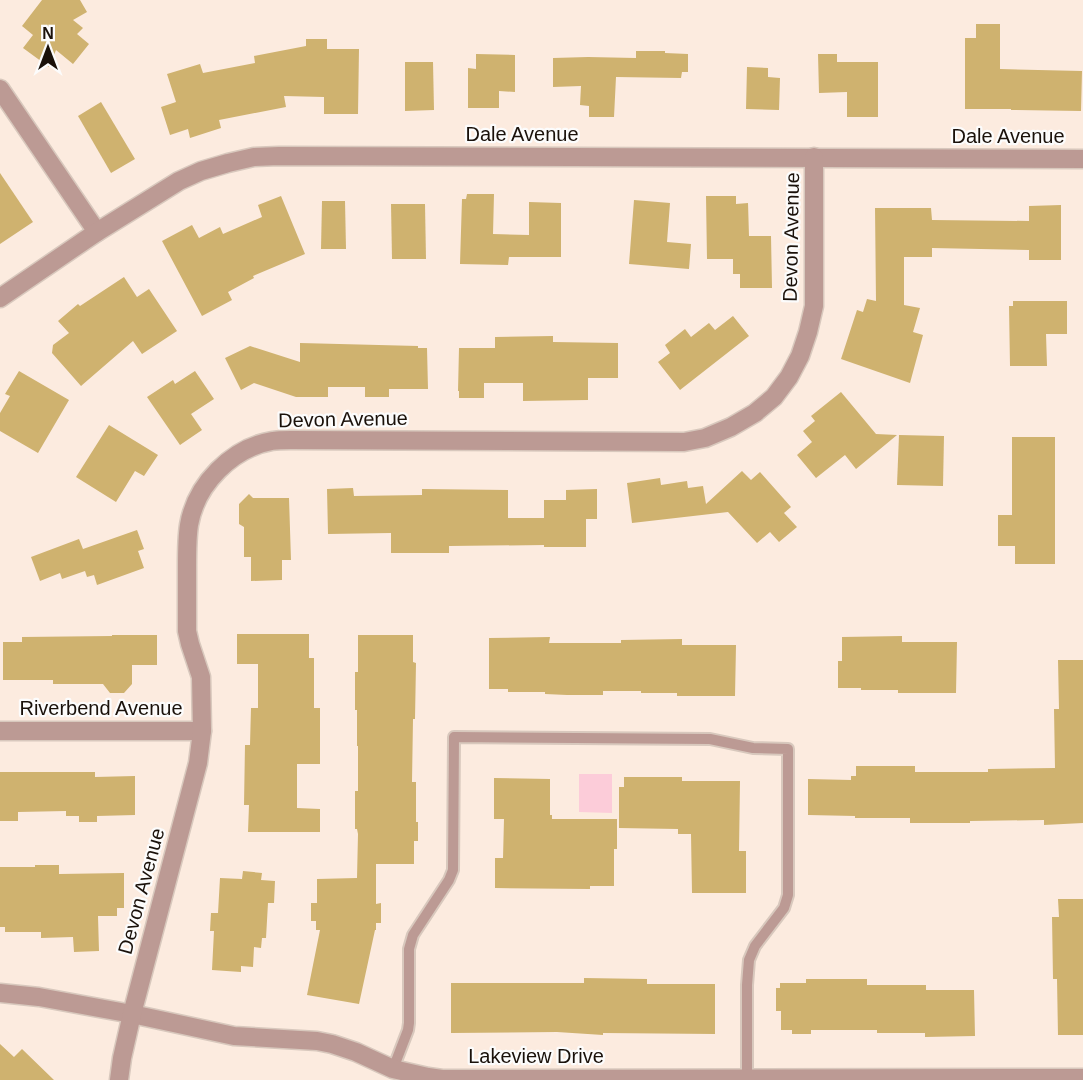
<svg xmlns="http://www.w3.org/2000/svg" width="1083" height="1080" viewBox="0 0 1083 1080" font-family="Helvetica,sans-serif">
<rect width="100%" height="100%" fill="#fcebdf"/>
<path fill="#fcccd9" d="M 579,774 L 612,774 L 612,813 L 579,812 Z"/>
<g fill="#cfb26f">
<path d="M 42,0 L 80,0 L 87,12 L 73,20 L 83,28 L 77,34 L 89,44 L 73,64 L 56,50 L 49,67 L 23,48 L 33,35 L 22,26 Z"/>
<path d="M 976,24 L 1000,24 L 1000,69 L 1082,71 L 1081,111 L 1011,110 L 1011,109 L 965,109 L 965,38 L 976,38 Z"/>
<path d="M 306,39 L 327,39 L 327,49 L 359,49 L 358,114 L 324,114 L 324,97 L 284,96 L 286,107 L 219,120 L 221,128 L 190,138 L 188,129 L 170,135 L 161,107 L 176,102 L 167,74 L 200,64 L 203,73 L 255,63 L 254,56 L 306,46 Z"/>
<path d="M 636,51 L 665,51 L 665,53 L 688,54 L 688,72 L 682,72 L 681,78 L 616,77 L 614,117 L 589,117 L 589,106 L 580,105 L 581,86 L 553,87 L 553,58 L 588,57 L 636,58 Z"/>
<path d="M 476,54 L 515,55 L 515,92 L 499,91 L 499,108 L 468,108 L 468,68 L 476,69 Z"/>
<path d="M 818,54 L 837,54 L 837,62 L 878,62 L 878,117 L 847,117 L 847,92 L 819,93 Z"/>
<path d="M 405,62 L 433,62 L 434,110 L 405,111 Z"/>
<path d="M 747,67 L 768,68 L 768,77 L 780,78 L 779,110 L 746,109 Z"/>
<path d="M 101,102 L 135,159 L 111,173 L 78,116 Z"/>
<path d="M 0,173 L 33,222 L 0,244 Z"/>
<path d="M 467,194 L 494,194 L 493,234 L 529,235 L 529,202 L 561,203 L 561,257 L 509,257 L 508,265 L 460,264 L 462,199 L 466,199 Z"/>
<path d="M 281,196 L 305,254 L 253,276 L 254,278 L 228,292 L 232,300 L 202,316 L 162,241 L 192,225 L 199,238 L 220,227 L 223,234 L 262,217 L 258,205 Z"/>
<path d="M 706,196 L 736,196 L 736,204 L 748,203 L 749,236 L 771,236 L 772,288 L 740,288 L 740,274 L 733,274 L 733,259 L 707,259 Z"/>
<path d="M 634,200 L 670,203 L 667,242 L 691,244 L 689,269 L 629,264 Z"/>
<path d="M 322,201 L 345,201 L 346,249 L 321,249 Z"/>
<path d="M 391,204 L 425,204 L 426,259 L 392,259 Z"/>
<path d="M 1061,205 L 1061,260 L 1029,260 L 1029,250 L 932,248 L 932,257 L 904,257 L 904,305 L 920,308 L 913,332 L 923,335 L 910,383 L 841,359 L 857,310 L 863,312 L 867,299 L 876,301 L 875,208 L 931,208 L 932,220 L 1029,221 L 1029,206 Z"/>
<path d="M 124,277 L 137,297 L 149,289 L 177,331 L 142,354 L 133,341 L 81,386 L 52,353 L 53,345 L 69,333 L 58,321 L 78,304 L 80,306 Z"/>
<path d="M 1013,301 L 1067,301 L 1067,334 L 1046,334 L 1047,366 L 1010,366 L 1009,306 L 1013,306 Z"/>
<path d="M 733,316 L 749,336 L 680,390 L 658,362 L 670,353 L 665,345 L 685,329 L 691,337 L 709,323 L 715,330 Z"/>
<path d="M 553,336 L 553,342 L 618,343 L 618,378 L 588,378 L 588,400 L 523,401 L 523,383 L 484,383 L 484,398 L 459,398 L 459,391 L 458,391 L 459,348 L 495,348 L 495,337 Z"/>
<path d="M 300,343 L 418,346 L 418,348 L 427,348 L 428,389 L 389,389 L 389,397 L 365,397 L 365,387 L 328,387 L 328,397 L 296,397 L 254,383 L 241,390 L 225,358 L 250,346 L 300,362 Z"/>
<path d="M 19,371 L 69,400 L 38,453 L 0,431 L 0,413 L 10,396 L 5,394 Z"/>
<path d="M 195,371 L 214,399 L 191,414 L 202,430 L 180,445 L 147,397 L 173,380 L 175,384 Z"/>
<path d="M 841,392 L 876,434 L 897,435 L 856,469 L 845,455 L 816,478 L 797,455 L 812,442 L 803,431 L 815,421 L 811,416 Z"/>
<path d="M 109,425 L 158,455 L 144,476 L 135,471 L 116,502 L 76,477 Z"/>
<path d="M 899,435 L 944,436 L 943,486 L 897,485 Z"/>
<path d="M 1012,437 L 1055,437 L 1055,564 L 1015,564 L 1015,546 L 998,546 L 998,515 L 1012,515 Z"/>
<path d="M 742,471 L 751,480 L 760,472 L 791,507 L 784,513 L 797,527 L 779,542 L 770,532 L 757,543 L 728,512 L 632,523 L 627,483 L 660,478 L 661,485 L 687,481 L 688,488 L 703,486 L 706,504 Z"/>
<path d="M 353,488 L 354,496 L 422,495 L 422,489 L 508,490 L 508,518 L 544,518 L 544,500 L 566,500 L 566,490 L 597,489 L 597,519 L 586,519 L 586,547 L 544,547 L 544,545 L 449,546 L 449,553 L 391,553 L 391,533 L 328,534 L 327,489 Z"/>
<path d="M 249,494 L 253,498 L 289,498 L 291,560 L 282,560 L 282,580 L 251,581 L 251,557 L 244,557 L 244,527 L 239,524 L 239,504 Z"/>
<path d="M 137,530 L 144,549 L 138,551 L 144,568 L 97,585 L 94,575 L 87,577 L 85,571 L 62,579 L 60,573 L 40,581 L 31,557 L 79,539 L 83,549 Z"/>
<path d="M 237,634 L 309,634 L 309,658 L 314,658 L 314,708 L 320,708 L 320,764 L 297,764 L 297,808 L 320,809 L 320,832 L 248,832 L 249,805 L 244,805 L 245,745 L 250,745 L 251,708 L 258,708 L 258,664 L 237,664 Z"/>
<path d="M 112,635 L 157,635 L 157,665 L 132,665 L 132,684 L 124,693 L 110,693 L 103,684 L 53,684 L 53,680 L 3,680 L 3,642 L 22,642 L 22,637 L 112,636 Z"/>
<path d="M 358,635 L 413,635 L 413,662 L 416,663 L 415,719 L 413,719 L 412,782 L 416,782 L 416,822 L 418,822 L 418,841 L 414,841 L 414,864 L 376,864 L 376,904 L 381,903 L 381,923 L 376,923 L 376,930 L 375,930 L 359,1004 L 307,995 L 320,930 L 316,930 L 316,921 L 311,921 L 311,903 L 317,903 L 317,879 L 357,878 L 358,834 L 357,829 L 355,829 L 355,791 L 358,791 L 358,746 L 357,746 L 357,710 L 355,710 L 355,672 L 358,672 Z"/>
<path d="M 902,636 L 902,642 L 957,642 L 956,693 L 898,693 L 898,690 L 861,690 L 861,688 L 838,688 L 838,661 L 842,661 L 842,637 Z"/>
<path d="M 550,637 L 549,643 L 621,643 L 621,640 L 682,639 L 682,645 L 736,645 L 735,696 L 677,696 L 677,693 L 641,693 L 641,691 L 603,691 L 603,695 L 567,695 L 545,694 L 545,692 L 508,692 L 508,689 L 489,689 L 489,638 Z"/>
<path d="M 1058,660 L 1083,660 L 1083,823 L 1044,825 L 1044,820 L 970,821 L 970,823 L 910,823 L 910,818 L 855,818 L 855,816 L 808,815 L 808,779 L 851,780 L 851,776 L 856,776 L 856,766 L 915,766 L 915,772 L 988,772 L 988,769 L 1055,768 L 1054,709 L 1059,709 Z"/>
<path d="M 0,772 L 95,772 L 95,777 L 135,776 L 135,815 L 97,816 L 97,822 L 79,822 L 79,816 L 66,816 L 66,811 L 18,812 L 18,821 L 0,821 Z"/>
<path d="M 624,777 L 682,777 L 682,781 L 740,781 L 739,851 L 746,851 L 746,893 L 692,893 L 691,834 L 678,834 L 678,829 L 619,828 L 619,787 L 624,787 Z"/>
<path d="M 494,778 L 550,779 L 550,815 L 552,815 L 552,819 L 617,819 L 617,849 L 614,849 L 614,886 L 590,886 L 590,889 L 495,888 L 495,858 L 503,858 L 504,819 L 494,819 Z"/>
<path d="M 35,865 L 59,865 L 59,874 L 124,873 L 124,908 L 117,908 L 117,916 L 98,916 L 99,951 L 74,952 L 73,937 L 41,938 L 41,932 L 5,932 L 5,927 L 0,927 L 0,867 L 35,867 Z"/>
<path d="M 243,871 L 262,873 L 261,880 L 275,881 L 274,903 L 268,903 L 266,938 L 262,938 L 261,948 L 254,947 L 253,967 L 241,966 L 241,972 L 212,970 L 214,931 L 210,931 L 211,913 L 218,913 L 220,878 L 242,879 Z"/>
<path d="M 1058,899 L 1083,899 L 1083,1035 L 1058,1035 L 1057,979 L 1053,979 L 1052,917 L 1059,917 Z"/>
<path d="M 584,978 L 647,979 L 647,984 L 715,984 L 715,1034 L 603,1033 L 603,1035 L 557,1032 L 451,1033 L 451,983 L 584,983 Z"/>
<path d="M 806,979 L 867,979 L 867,985 L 926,985 L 926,990 L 974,990 L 975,1036 L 925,1037 L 925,1033 L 877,1033 L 877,1030 L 811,1030 L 811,1034 L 792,1034 L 792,1030 L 781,1030 L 781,1011 L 776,1011 L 776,988 L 780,988 L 780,983 L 806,983 Z"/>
<path d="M 0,1044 L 14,1057 L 22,1049 L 54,1080 L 0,1080 Z"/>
</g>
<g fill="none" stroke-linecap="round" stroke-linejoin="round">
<g stroke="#d8c8bd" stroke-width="14">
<path id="lane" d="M 393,1069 L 408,1030 L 409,1023 L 409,949 L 413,935 L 449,880 L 453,870 L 454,737 L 710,739 L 753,748 L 788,749 L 788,895 L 784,908 L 755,946 L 749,960 L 747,985 L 747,1078"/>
</g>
<g stroke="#d8c8bd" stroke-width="21">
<g id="street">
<path d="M 0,89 L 97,232"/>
<path d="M 0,298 L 97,232 L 179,181 L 201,171 L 228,163 L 254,157 L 279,156 L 1083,159"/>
<path d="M 0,731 L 202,731"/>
<path d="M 0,993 L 39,997 L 132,1014 L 234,1036 L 317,1041 L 332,1044 L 356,1052 L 393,1069 L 428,1077 L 442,1079 L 1083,1078"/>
<path d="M 119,1080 L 122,1058 L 132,1014 L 198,763 L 202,731 L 201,677 L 190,644 L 187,631 C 187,610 187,588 187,566 C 187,553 187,538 189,525 C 196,484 232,448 272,441 C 278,440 285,440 291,440 L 684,442 L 705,438 L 731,427 L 755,413 L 774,397 L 789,377 L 800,356 L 808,332 L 814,306 L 814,157"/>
</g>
</g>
<use href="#lane" stroke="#bc9a94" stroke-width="10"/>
<use href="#street" stroke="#bc9a94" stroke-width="18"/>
</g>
<g text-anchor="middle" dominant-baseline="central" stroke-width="4.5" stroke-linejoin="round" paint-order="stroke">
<g font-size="20" fill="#1a110a" stroke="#fcfcfc">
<text x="522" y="134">Dale Avenue</text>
<text x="1008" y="136">Dale Avenue</text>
<text transform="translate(791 237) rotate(-89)">Devon Avenue</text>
<text transform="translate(343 419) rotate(-1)">Devon Avenue</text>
<text x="101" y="708">Riverbend Avenue</text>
<text transform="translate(141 891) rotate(-75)">Devon Avenue</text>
<text x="536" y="1056">Lakeview Drive</text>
</g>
</g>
<g transform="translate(48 48)" stroke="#fcfcfc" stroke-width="4.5" paint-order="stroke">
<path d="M0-4.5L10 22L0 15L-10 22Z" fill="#1a110a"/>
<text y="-9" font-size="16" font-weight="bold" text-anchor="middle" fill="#1a110a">N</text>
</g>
</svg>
